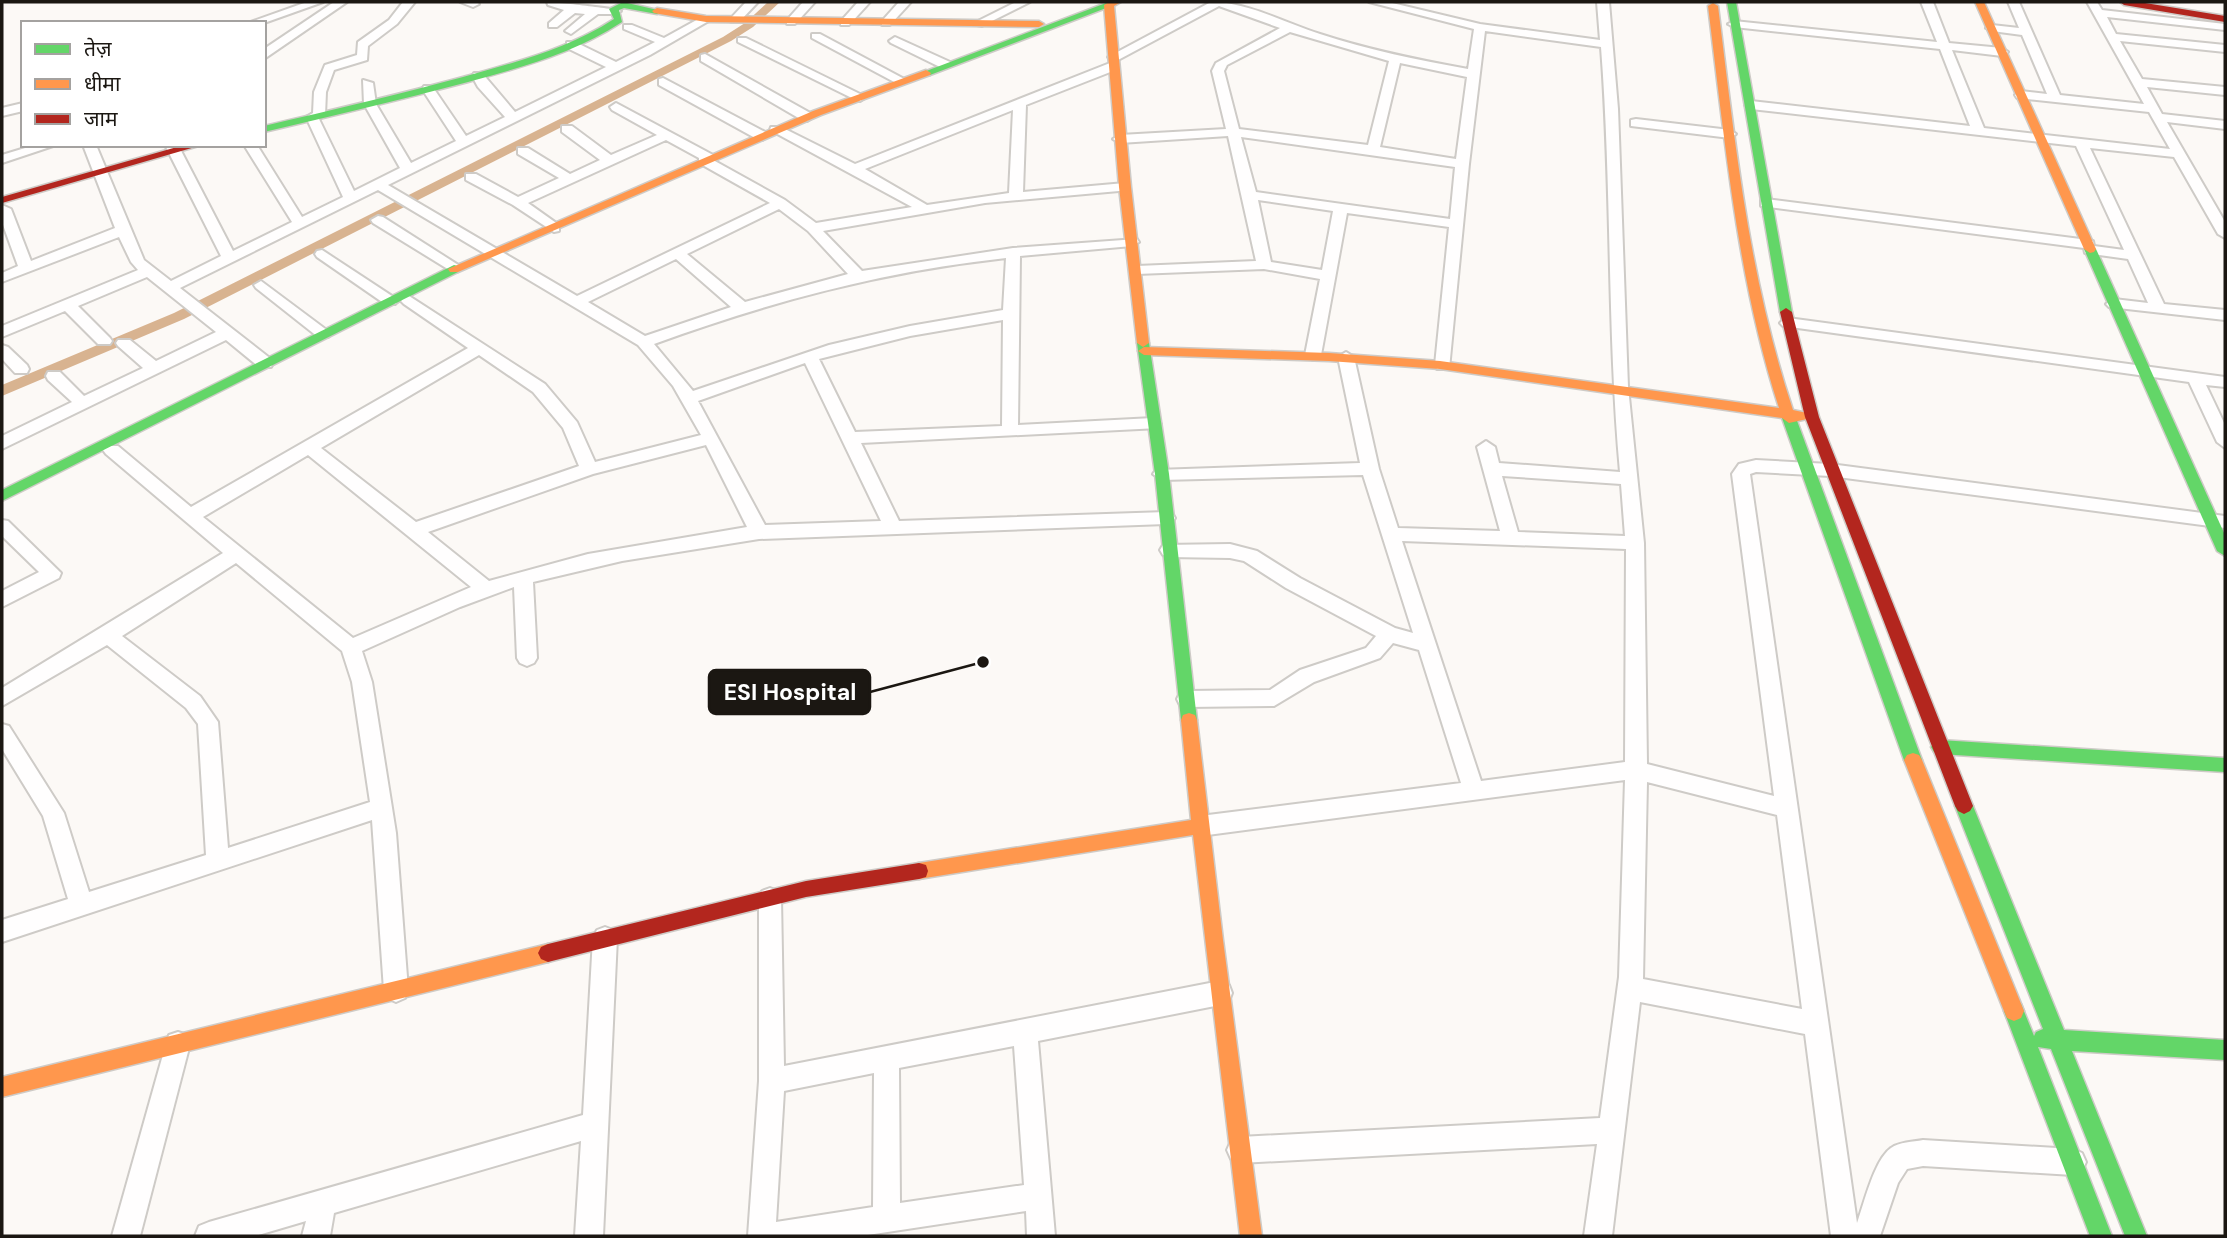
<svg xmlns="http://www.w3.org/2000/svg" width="2227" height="1238" viewBox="0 0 2227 1238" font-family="'DM Sans','Noto Sans Devanagari',sans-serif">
<rect width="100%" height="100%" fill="#fcf9f6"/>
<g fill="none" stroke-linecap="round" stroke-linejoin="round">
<path fill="#d8b390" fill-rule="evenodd" d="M 768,2 L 780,2 L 753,27 L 731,41 L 184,319 L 2,396 L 2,385 L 174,313 L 723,37 L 745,23 Z"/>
<g stroke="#cecbc7" stroke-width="4">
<g id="street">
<path d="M 307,2 L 323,2 L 264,23 L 248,23 Z"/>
<path d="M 334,2 L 347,2 L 264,59 L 264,49 Z"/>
<path d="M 403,2 L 415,2 L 397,24 L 368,46 L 367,60 L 334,70 L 326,92 L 325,115 L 319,119 L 354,191 L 400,168 L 364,104 L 363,80 L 373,83 L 376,104 L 411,163 L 456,141 L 422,89 L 424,86 L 432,86 L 466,136 L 505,117 L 478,87 L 472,76 L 474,73 L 482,73 L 515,112 L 606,67 L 567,48 L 567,42 L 575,42 L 616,62 L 655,42 L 624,29 L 624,25 L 632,25 L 664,38 L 702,17 L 712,19 L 650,55 L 388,185 L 577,296 L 770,203 L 699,163 L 699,158 L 666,140 L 528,203 L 559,225 L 559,231 L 554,232 L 513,205 L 466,180 L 466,174 L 476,174 L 518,197 L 559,178 L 518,154 L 518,148 L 528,148 L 570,174 L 600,160 L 562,132 L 562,126 L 572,126 L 611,155 L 657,135 L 612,110 L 610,107 L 616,103 L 713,155 L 713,160 L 785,200 L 816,223 L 912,207 L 770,130 L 771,127 L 781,127 L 855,164 L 1110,63 L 1118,63 L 1118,69 L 1026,105 L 1023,192 L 1125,183 L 1130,184 L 1130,190 L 985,203 L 823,231 L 862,271 L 1013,248 L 1137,239 L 1139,242 L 1132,246 L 1020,256 L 1018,425 L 1153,418 L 1161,424 L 1159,428 L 861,443 L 899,521 L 1166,512 L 1172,513 L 1175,518 L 1172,523 L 1166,524 L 759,539 L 622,561 L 533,582 L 537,658 L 534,663 L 527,666 L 520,663 L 517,658 L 514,587 L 460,607 L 362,651 L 372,682 L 396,833 L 408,990 L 405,998 L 396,1002 L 387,998 L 384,990 L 372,820 L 2,942 L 2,920 L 68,899 L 43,816 L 2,749 L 2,724 L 9,726 L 64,813 L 89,892 L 206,855 L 198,724 L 186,708 L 107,645 L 2,706 L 2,688 L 223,553 L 106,454 L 103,450 L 106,446 L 118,446 L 191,507 L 468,348 L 404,304 L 401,301 L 404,298 L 409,296 L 545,384 L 577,422 L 595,462 L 701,435 L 673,386 L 638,345 L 378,190 L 180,288 L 271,359 L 273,363 L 271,367 L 259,367 L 226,340 L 2,449 L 2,436 L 72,402 L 48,380 L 46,376 L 48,372 L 60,372 L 84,396 L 143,368 L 118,346 L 116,343 L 118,340 L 130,340 L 156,361 L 216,332 L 147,277 L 78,306 L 110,338 L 112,341 L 110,344 L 98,344 L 65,311 L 2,337 L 2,326 L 138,270 L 131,262 L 119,237 L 2,282 L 2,273 L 18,266 L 2,222 L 2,205 L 11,209 L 31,261 L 115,228 L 83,145 L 96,145 L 144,260 L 171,281 L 221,256 L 165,145 L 178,145 L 233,251 L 292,222 L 244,145 L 257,145 L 302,217 L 343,197 L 306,117 L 313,113 L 314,92 L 325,65 L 357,55 L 358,42 L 389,20 ZM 1013,110 L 1009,193 L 927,205 L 865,169 ZM 779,209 L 808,231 L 848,274 L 745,302 L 687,254 ZM 1006,258 L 1003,310 L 910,326 L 829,345 L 693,391 L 654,344 C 773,301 880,272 1006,258 ZM 676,259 L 731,307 L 645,336 L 588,302 ZM 1003,320 L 1002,426 L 855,432 L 819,359 L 910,336 ZM 479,355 L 533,392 L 563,428 L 579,466 L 416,522 L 321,448 ZM 805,363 L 881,521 L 765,525 L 698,401 ZM 706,445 L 747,527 L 588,554 L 489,581 L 428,532 L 593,474 ZM 308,455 L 471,587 L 353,638 L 203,517 ZM 236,563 L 342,651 L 352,682 L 370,802 L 228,848 L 218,722 L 200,696 L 122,636 Z"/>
<path d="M 460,2 L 477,2 L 479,4 L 473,7 Z"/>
<path d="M 547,2 C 556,2 617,9 621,11 L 615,14 L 598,14 L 571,34 L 565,31 L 585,14 L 575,13 L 557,27 L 549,27 L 549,23 L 564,10 L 548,5 Z"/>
<path d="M 746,2 L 758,2 L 739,22 L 731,22 L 731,18 Z"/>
<path d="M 803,2 L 815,2 L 795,24 L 787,24 L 787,20 Z"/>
<path d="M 858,2 L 870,2 L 849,25 L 841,25 L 841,21 Z"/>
<path d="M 899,2 L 911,2 L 890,25 L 882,25 L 882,21 Z"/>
<path d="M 1016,2 L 1030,2 L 982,26 L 972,24 Z"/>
<path d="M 1211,2 C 1248,2 1285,23 1320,34 C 1369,50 1418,60 1468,69 L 1474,29 L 1369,2 L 1388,2 L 1480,24 L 1600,40 L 1597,2 L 1609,2 L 1618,109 L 1628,387 L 1644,543 L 1647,764 L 1774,796 L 1732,474 L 1739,464 L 1756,460 L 1830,464 L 2225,516 L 2225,528 L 1830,476 L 1756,472 L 1750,474 L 1857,1223 C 1864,1204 1874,1160 1891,1148 C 1899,1142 1913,1142 1923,1140 L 2073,1149 L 2082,1153 L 2086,1162 L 2082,1171 L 2073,1175 L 1923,1166 L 1907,1169 L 1898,1183 L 1880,1236 L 1831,1236 L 1805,1034 L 1640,1002 L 1612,1236 L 1584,1236 L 1597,1144 L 1240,1163 L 1231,1159 L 1227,1150 L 1231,1141 L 1240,1137 L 1600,1118 L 1619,977 L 1625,780 L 1200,836 L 1192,833 L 1189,826 L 1192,819 L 1200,816 L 1461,783 L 1419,650 L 1393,643 L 1380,658 L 1314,682 L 1274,706 L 1187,707 L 1180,705 L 1177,699 L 1180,693 L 1187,691 L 1270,690 L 1300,670 L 1366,648 L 1376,636 L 1286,588 L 1244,561 L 1230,558 L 1169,557 L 1163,555 L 1160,550 L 1163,545 L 1230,544 L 1257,551 L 1300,578 L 1395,628 L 1413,633 L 1363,475 L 1162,480 L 1153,474 L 1156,470 L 1360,463 L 1338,357 L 1346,352 L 1354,357 L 1379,469 L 1398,528 L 1500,531 L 1477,447 L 1486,441 L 1495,447 L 1499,463 L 1620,472 C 1607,331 1612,188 1601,47 L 1485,31 L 1469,164 L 1449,369 L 1437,369 L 1435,365 L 1449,227 L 1347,213 L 1321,355 L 1313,360 L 1305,355 L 1320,279 L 1264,269 L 1137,274 L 1130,270 L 1137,266 L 1256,261 L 1228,136 L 1120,143 L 1113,139 L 1120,135 L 1226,129 L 1212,71 L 1216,63 L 1280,28 L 1219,6 L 1118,60 L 1108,57 ZM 1290,32 L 1389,61 L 1368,145 L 1239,129 L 1224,71 L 1227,65 ZM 1400,63 L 1467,77 L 1456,159 L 1380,147 ZM 1241,137 L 1455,167 L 1450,219 L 1256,192 ZM 1258,200 L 1333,211 L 1322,270 L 1271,262 ZM 1502,476 L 1621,484 L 1625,536 L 1518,532 ZM 1402,541 L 1626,549 L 1625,762 L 1481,781 ZM 1647,782 L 1777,815 L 1802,1009 L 1643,979 Z"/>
<path d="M 1921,2 L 1933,2 L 1949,43 L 2002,48 L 2008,52 L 2002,56 L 1952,50 L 1984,128 L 2170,149 L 2149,112 L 2017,98 L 2015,95 L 2021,91 L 2047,94 L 2022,35 L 1992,31 L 1986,28 L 1992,25 L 2019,28 L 2008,2 L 2019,2 L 2060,95 L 2144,104 L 2087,2 L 2097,2 L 2102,10 L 2225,24 L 2225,30 L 2107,17 L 2116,34 L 2225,45 L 2225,52 L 2120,41 L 2142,79 L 2225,87 L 2225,95 L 2147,87 L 2162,114 L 2225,121 L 2225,129 L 2167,122 L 2225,222 L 2225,238 L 2218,234 L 2174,157 L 2090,148 L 2164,304 L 2225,310 L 2225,320 L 2109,307 L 2106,304 L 2114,299 L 2148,303 L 2128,259 L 2085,253 L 2084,248 L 1761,206 L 1761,200 L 1766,199 L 2088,240 L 2093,241 L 2094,246 L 2124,250 L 2076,146 L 1751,109 L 1745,105 L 1751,101 L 1970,126 L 1940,49 L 1734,27 L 1728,24 L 1734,21 L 1937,42 Z"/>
<path d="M 812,34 L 820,34 L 908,81 L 898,84 L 812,38 Z"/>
<path d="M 895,37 L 950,62 L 952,65 L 942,68 L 891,43 L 889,41 Z"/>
<path d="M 738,38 L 746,38 L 866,97 L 860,101 L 856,100 L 738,42 Z"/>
<path d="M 705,54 L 812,114 L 813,117 L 807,121 L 802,120 L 701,61 L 701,55 Z"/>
<path d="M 663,78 L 767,133 L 768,136 L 762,140 L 757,139 L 659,85 L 659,79 Z"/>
<path d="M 23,103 L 23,111 L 2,116 L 2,108 Z"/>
<path d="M 1636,119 L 1730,130 L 1736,134 L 1730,138 L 1631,126 L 1631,120 Z"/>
<path d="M 35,145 L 56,145 L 2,163 L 2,155 Z"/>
<path d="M 378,216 L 383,217 L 463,268 L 456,272 L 451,271 L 373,223 L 371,220 Z"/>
<path d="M 322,250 L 395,298 L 398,301 L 395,304 L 385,304 L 317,257 L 315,254 L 317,251 Z"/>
<path d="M 261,281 L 328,331 L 331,334 L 328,337 L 318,337 L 256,288 L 254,285 Z"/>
<path d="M 1788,318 L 2225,377 L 2225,387 L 2206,385 L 2225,425 L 2225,448 L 2217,442 L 2189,382 L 1783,326 L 1780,323 L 1783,320 Z"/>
<path d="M 2,345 L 8,347 L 27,365 L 29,369 L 27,373 L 15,373 L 2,359 Z"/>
<path d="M 2,520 L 8,521 L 61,573 L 59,578 L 2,607 L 2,591 L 39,572 L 2,536 Z"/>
<path d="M 770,888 L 778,891 L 781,898 L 784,1066 L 1220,981 L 1229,985 L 1232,993 L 1229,1001 L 1220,1005 L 1038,1041 L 1055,1236 L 1027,1236 L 1026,1211 L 861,1236 L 748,1236 L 759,1081 L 759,898 L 762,891 ZM 1014,1046 L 1024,1185 L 900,1203 L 899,1068 ZM 874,1073 L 873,1207 L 776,1222 L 784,1091 Z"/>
<path d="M 605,927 L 613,930 L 617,938 L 603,1236 L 575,1236 L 581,1141 L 334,1213 L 330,1236 L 302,1236 L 306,1221 L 255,1236 L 195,1236 L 199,1226 L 209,1222 L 583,1115 L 593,938 L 597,930 Z"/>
<path d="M 178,1032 L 187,1035 L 190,1044 L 140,1236 L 112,1236 L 166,1044 L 169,1035 Z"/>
</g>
</g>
<g stroke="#cecbc7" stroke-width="3">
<g id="fast">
<path d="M 623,2 L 662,11 L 657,14 L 624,8 L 619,10 L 622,22 C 575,53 522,67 468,82 C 400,100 332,116 264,132 L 264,126 C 331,110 397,95 463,77 C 516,62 568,49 614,19 L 609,9 Z"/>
<path d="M 1727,2 L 1736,2 L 1792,312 L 1786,316 L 1780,312 Z"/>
<path d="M 1106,3 L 1114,5 L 930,75 L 921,73 Z"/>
<path d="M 2090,245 L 2096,249 L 2225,535 L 2225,556 L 2217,551 L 2084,249 Z"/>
<path d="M 454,265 L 458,266 L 458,272 L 2,501 L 2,490 Z"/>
<path d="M 1143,339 L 1149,343 L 1169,474 L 1197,720 L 1195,725 L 1189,727 L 1183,725 L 1181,720 L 1155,474 L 1137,343 Z"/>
<path d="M 1789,413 L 1796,418 L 1922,760 L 1919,765 L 1913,767 L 1907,765 L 1904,760 L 1782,418 Z"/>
<path d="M 1940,740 L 2225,758 L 2225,772 L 1940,754 L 1934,752 L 1931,747 L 1934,742 Z"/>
<path d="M 1964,798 L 1970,801 L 1973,806 L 2064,1030 L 2225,1040 L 2225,1060 L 2072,1051 L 2147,1236 L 2125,1236 L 2051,1049 L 2038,1047 L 2112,1236 L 2090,1236 L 2004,1011 L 2007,1004 L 2014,1001 L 2021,1004 L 2034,1036 L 2036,1032 L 2043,1029 L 1955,806 L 1958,801 Z"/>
</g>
</g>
<g stroke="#cecbc7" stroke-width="3">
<g id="slow">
<path d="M 1109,2 L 1121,2 L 1114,6 L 1131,187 L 1149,343 L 1143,347 L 1137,343 L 1119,187 L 1104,5 Z"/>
<path d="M 1975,2 L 1984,2 L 2096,249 L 2094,252 L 2090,253 L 2084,249 Z"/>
<path d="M 1713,3 L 1718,6 C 1735,143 1749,279 1793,410 L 1807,413 L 1809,416 L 1807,419 L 1789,423 L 1782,418 L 1440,369 L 1329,361 L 1144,355 L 1138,351 L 1144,347 L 1329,353 L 1440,361 L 1779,408 C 1737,278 1725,142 1708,6 Z"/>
<path d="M 657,8 L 706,16 L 1039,21 L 1044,24 L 1039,27 L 706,22 L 654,13 L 652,11 Z"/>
<path d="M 926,70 L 931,73 L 930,75 L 821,115 L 458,272 L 450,272 L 448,269 L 813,111 Z"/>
<path d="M 1189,713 L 1195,715 L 1197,720 L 1223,940 L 1262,1236 L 1240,1236 L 1193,835 L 919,879 L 912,877 L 910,871 L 912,865 L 919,863 L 1191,820 L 1181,720 L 1183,715 Z"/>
<path d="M 1913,753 L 1919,755 L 1922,760 L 2024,1011 L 2021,1018 L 2014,1021 L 2007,1018 L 2004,1011 L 1904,760 L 1907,755 Z"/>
<path d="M 548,944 L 555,947 L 558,953 L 555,959 L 548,962 L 2,1097 L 2,1077 Z"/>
</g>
</g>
<g stroke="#cecbc7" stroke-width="3">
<g id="jam">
<path d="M 2120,2 L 2139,2 L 2225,16 L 2225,22 L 2124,5 Z"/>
<path d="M 184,145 L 202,145 L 2,203 L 2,197 Z"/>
<path d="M 1786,308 L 1792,312 L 1819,417 L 1973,806 L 1970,811 L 1964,814 L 1958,811 L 1955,806 L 1805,417 L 1780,312 Z"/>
<path d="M 919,863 L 926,865 L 928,871 L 926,877 L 919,879 L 806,897 L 548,962 L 541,959 L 538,953 L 541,947 L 548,944 L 806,881 Z"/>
</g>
</g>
<use href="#street" fill="#fffefe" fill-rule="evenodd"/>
<use href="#fast" fill="#63d668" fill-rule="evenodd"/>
<use href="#slow" fill="#ff974d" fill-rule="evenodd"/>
<use href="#jam" fill="#b3261e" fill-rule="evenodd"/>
</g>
<path fill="none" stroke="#1b1712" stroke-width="2.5" d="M983 662L870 692"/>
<circle fill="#1b1712" stroke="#fff" stroke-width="2.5" cx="983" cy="662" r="7"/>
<rect fill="#1b1712" stroke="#1b1712" stroke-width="2.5" x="709" y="670" width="161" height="44" rx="7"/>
<g font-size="23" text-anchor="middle" font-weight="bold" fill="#fff">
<text x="790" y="700">ESI Hospital</text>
</g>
<rect width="2227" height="1238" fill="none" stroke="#1b1712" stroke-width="7"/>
<rect x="21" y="21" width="245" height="126" fill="#ffffff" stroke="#a4a2a0" stroke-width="2"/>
<rect x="35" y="44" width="35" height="10" fill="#63d668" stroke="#a4a2a0" stroke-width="2"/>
<text x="84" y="56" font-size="21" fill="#1b1712">तेज़</text>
<rect x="35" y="79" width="35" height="10" fill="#ff974d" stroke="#a4a2a0" stroke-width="2"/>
<text x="84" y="91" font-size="21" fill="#1b1712">धीमा</text>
<rect x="35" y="114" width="35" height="10" fill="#b3261e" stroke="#a4a2a0" stroke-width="2"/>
<text x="84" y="126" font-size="21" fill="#1b1712">जाम</text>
</svg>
